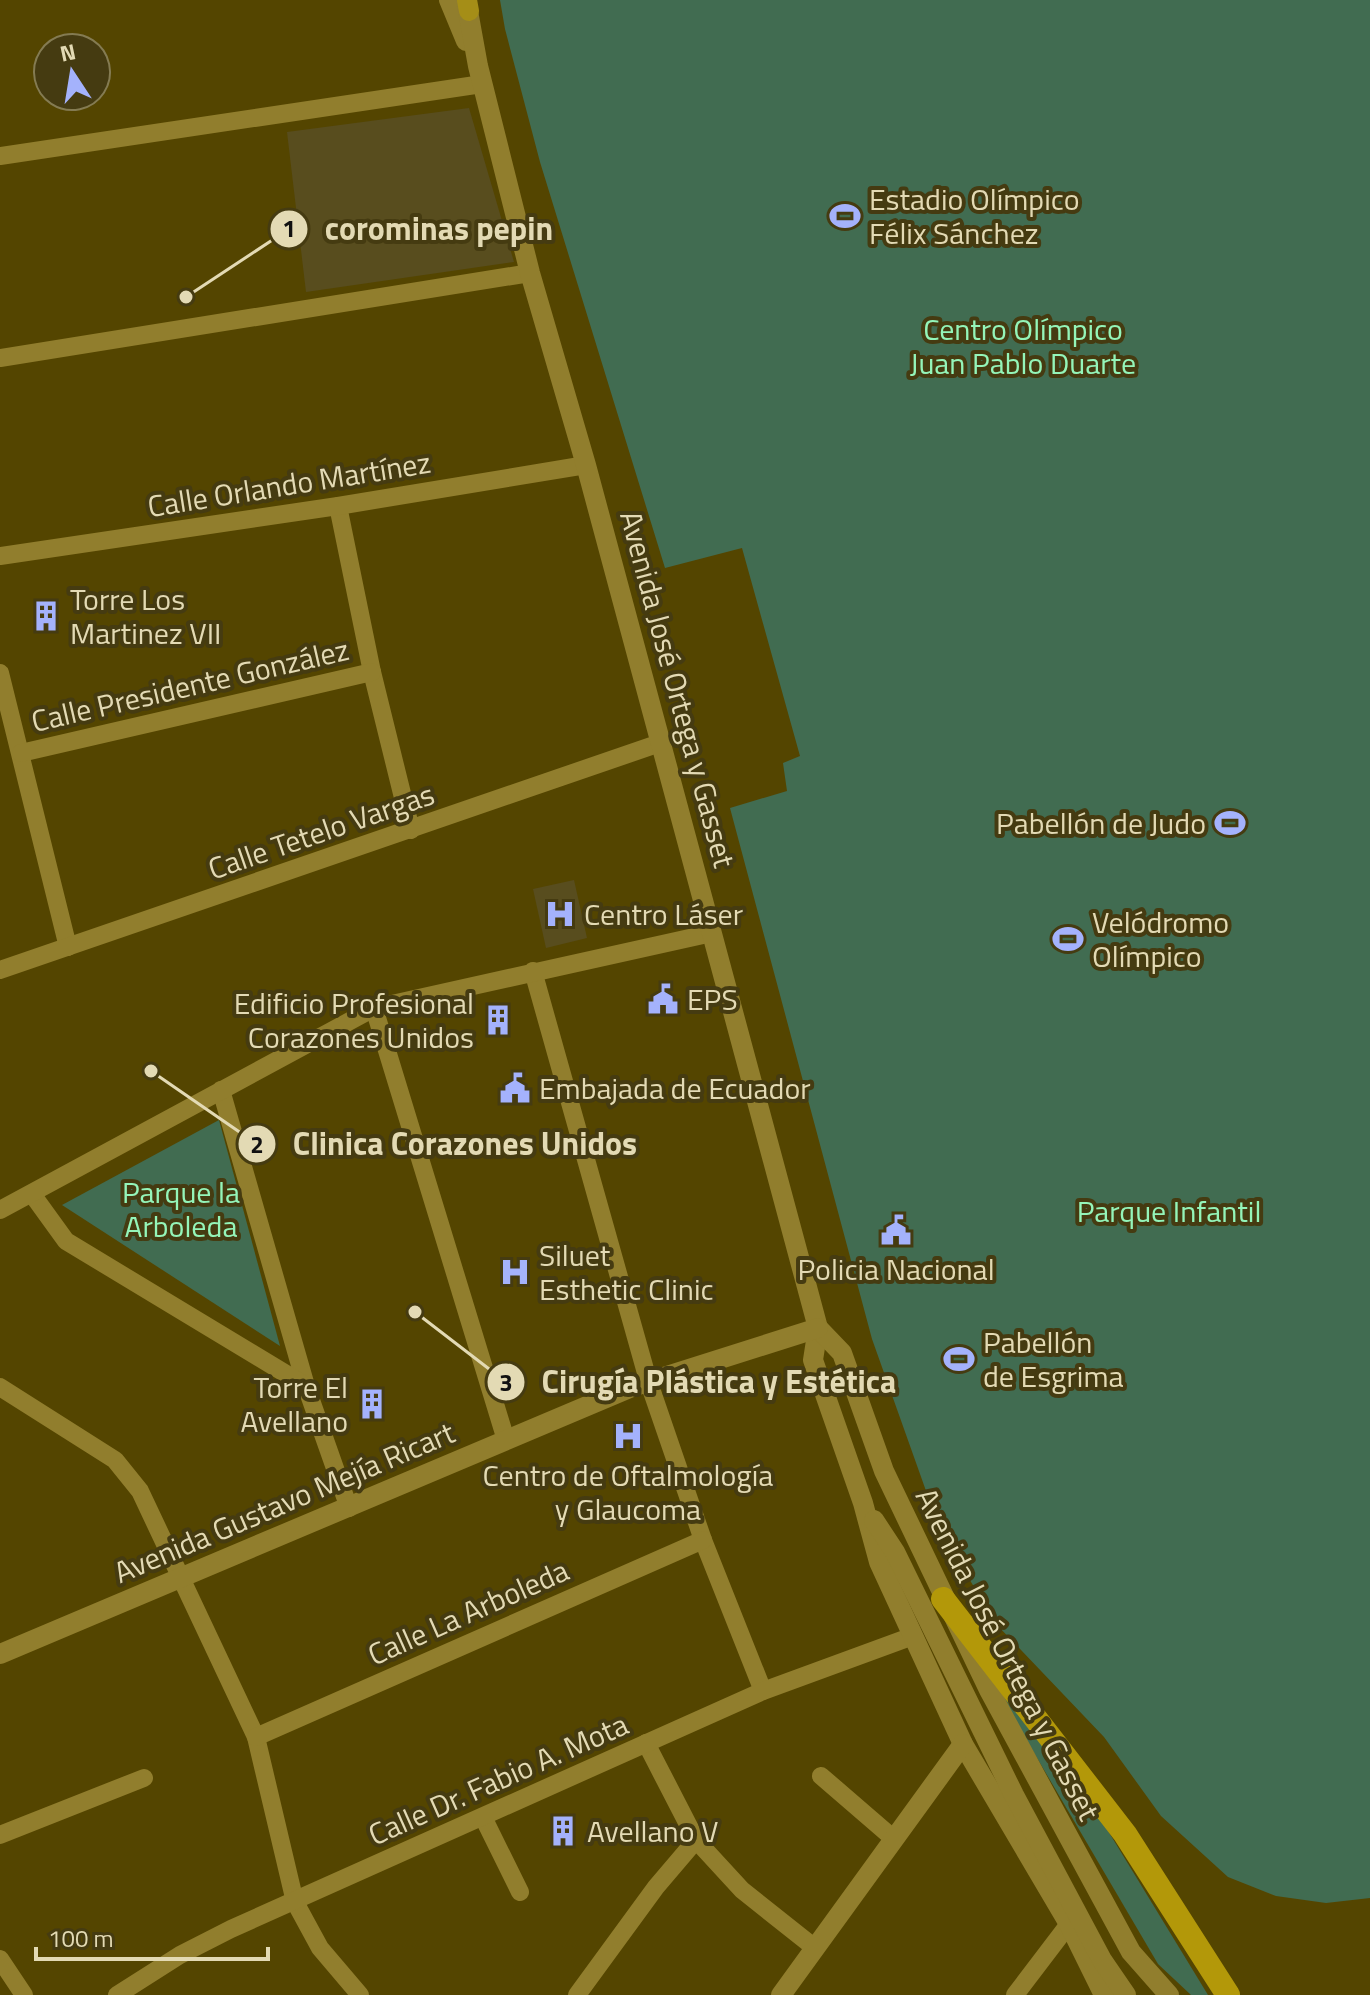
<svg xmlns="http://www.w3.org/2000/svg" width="1370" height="1995" viewBox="0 0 1370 1995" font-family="'Titillium Web',sans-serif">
<rect width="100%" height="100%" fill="#544500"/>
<g fill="#584d1e">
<path d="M 469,108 L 514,262 L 306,292 L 287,132 Z"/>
<path d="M 574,880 L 587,938 L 546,948 L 533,889 Z"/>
</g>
<g fill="#416c51">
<path d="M 500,0 L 1370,0 L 1370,1898 L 1326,1903 L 1276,1896 L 1228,1877 L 1161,1816 L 1104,1737 L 998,1626 L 941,1533 L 872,1339 L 730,808 L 787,791 L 783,763 L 800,756 L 742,548 L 665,568 L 540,162 L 505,29 Z"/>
<path d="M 219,1120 L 280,1346 L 62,1205 Z"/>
<path d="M 993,1683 L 1091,1803 L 1208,1995 L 1191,1995 L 1158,1964 Z"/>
</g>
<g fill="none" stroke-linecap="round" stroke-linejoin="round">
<g stroke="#917e2d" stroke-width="18">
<path d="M 0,156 L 482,84"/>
<path d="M 0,358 L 530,273"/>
<path d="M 338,506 L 372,672 L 411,830"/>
<path d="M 0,556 L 338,506 L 586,465"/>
<path d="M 0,673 L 68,947"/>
<path d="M 21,753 L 372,672"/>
<path d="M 0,970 L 660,743"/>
<path d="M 533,971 L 648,1380 L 703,1540 L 763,1691"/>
<path d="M 374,1008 L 506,1440"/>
<path d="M 221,1090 L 306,1386 L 349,1508"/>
<path d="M 32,1194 L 66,1241 L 306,1386"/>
<path d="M 0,1210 L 374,1008 L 712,933"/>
<path d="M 0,1387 L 115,1460 L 140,1491 L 256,1737 L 295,1902 L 320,1948 L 360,1995"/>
<path d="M 256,1737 L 703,1540"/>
<path d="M 646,1743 L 696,1840 L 742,1890 L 815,1948"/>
<path d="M 821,1776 L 894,1839"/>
<path d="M 483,1817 L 520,1892"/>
<path d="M 0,1835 L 144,1778"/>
<path d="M 0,1959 L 24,1995"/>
<path d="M 117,1995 L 180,1955 L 231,1929 L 763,1691 L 913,1636"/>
<path d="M 577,1995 L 656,1887 L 696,1840"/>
<path d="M 1015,1995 L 1069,1924"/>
</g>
<g stroke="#917e2d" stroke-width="20">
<path d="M 449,0 L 466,41"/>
<path d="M 466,0 L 478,66 L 530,273 L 586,465 L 818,1328 L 813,1360 L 863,1503 L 879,1562 L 963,1744 L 1069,1924 L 1104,1995"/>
<path d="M 818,1328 L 842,1353 L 884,1471 L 989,1690 L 1131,1952 L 1169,1995"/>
<path d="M 874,1520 L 895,1552 L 1014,1795 L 1102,1960 L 1126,1995"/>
<path d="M 0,1654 L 632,1387 L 818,1328"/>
<path d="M 781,1995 L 963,1744"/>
</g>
<path stroke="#a58e17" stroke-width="20" d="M 467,0 L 469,11"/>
<path stroke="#b39809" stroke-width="24" d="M 943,1599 L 1125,1834 L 1228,1995"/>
</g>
<defs>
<g id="stadium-bare" transform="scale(2.4)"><path d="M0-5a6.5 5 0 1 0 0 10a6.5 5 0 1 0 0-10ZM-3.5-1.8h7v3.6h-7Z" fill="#a4b2fc" stroke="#453b11" stroke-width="2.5" paint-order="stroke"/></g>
<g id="building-bare" transform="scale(2.4)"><path d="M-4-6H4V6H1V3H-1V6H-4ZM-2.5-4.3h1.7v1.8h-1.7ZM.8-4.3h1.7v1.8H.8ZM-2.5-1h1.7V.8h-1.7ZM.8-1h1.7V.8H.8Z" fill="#a4b2fc" stroke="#453b11" stroke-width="2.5" paint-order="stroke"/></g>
<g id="hospital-bare" transform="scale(2.4)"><path d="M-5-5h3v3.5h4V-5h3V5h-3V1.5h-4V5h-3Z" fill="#a4b2fc" stroke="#453b11" stroke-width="2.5" paint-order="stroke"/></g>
<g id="civic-bare" transform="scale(2.4)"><path d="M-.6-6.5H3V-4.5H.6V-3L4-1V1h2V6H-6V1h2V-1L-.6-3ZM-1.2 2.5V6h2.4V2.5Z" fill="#a4b2fc" stroke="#453b11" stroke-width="2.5" paint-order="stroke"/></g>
</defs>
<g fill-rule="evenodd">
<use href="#stadium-bare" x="845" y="216"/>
<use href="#building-bare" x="46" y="616"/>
<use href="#stadium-bare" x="1230" y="823"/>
<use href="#hospital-bare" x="560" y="914"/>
<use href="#stadium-bare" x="1068" y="939"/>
<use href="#civic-bare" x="663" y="999"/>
<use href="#building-bare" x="498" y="1020"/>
<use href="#civic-bare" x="515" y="1088"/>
<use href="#civic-bare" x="896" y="1230"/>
<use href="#hospital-bare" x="515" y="1272"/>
<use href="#stadium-bare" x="959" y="1359"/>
<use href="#building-bare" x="372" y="1404"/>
<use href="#hospital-bare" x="628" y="1436"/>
<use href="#building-bare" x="563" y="1831"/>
</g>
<g text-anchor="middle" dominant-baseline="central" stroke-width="8" stroke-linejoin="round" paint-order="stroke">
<g font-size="30" fill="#e3dab4" stroke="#453b11" text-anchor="start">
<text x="869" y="199">Estadio Olímpico<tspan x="869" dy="34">Félix Sánchez</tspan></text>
<text x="70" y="599">Torre Los<tspan x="70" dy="34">Martinez VII</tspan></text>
<text x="1206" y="823" text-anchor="end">Pabellón de Judo</text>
<text x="584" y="914">Centro Láser</text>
<text x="1092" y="922">Velódromo<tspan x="1092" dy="34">Olímpico</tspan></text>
<text x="687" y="999">EPS</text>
<text x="474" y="1003" text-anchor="end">Edificio Profesional<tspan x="474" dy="34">Corazones Unidos</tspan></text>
<text x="539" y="1088">Embajada de Ecuador</text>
<text x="539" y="1255">Siluet<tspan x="539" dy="34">Esthetic Clinic</tspan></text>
<text x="896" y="1269" text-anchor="middle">Policia Nacional</text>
<text x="983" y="1342">Pabellón<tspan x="983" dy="34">de Esgrima</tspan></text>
<text x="348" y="1387" text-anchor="end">Torre El<tspan x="348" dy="34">Avellano</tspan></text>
<text x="628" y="1475" text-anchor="middle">Centro de Oftalmología<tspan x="628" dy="34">y Glaucoma</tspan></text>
<text x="587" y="1831">Avellano V</text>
</g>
<g font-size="30" fill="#94f5b9" stroke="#453b11">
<text x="1023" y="329">Centro Olímpico<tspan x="1023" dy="34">Juan Pablo Duarte</tspan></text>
<text x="181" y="1192">Parque la<tspan x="181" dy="34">Arboleda</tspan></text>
<text x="1169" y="1211">Parque Infantil</text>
</g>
<g font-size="30" fill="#e3dab4" stroke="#453b11">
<text transform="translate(289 484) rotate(-9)">Calle Orlando Martínez</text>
<text transform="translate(190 685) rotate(-13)">Calle Presidente González</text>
<text transform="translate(678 689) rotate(75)">Avenida José Ortega y Gasset</text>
<text transform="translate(321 831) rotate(-19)">Calle Tetelo Vargas</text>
<text transform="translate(284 1502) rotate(-23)">Avenida Gustavo Mejía Ricart</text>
<text transform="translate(468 1612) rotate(-24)">Calle La Arboleda</text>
<text transform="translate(1008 1654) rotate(63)">Avenida José Ortega y Gasset</text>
<text transform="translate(498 1779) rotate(-24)">Calle Dr. Fabio A. Mota</text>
</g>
</g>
<path fill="none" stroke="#e3dab4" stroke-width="3" d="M186 297L289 229M151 1071L257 1144M415 1312L506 1382"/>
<g fill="#e3dab4" stroke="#453b11" stroke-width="3">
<circle cx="186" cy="297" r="8"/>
<circle cx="151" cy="1071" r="8"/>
<circle cx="415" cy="1312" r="8"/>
<circle cx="289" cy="229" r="20"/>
<circle cx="257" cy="1144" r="20"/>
<circle cx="506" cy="1382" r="20"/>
</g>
<g font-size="24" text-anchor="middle" font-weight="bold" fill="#111">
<text x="289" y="237">1</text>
<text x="257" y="1153">2</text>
<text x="506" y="1391">3</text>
</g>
<g font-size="32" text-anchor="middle" font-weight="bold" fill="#e3dab4" stroke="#453b11" stroke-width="8" stroke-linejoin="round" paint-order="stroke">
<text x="439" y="240">corominas pepin</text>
<text x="465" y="1155">Clinica Corazones Unidos</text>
<text x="719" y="1393">Cirugía Plástica y Estética</text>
</g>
<g transform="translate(72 72) rotate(348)"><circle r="38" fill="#453b11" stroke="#847b52" stroke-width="2"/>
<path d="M0-6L14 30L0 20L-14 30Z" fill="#a4b2fc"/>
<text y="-12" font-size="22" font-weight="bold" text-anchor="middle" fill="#e3dab4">N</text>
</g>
<path d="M36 1947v12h232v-12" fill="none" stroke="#e3dab4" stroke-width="4"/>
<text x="48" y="1947" font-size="24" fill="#e3dab4" stroke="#453b11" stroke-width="6" paint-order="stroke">100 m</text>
</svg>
